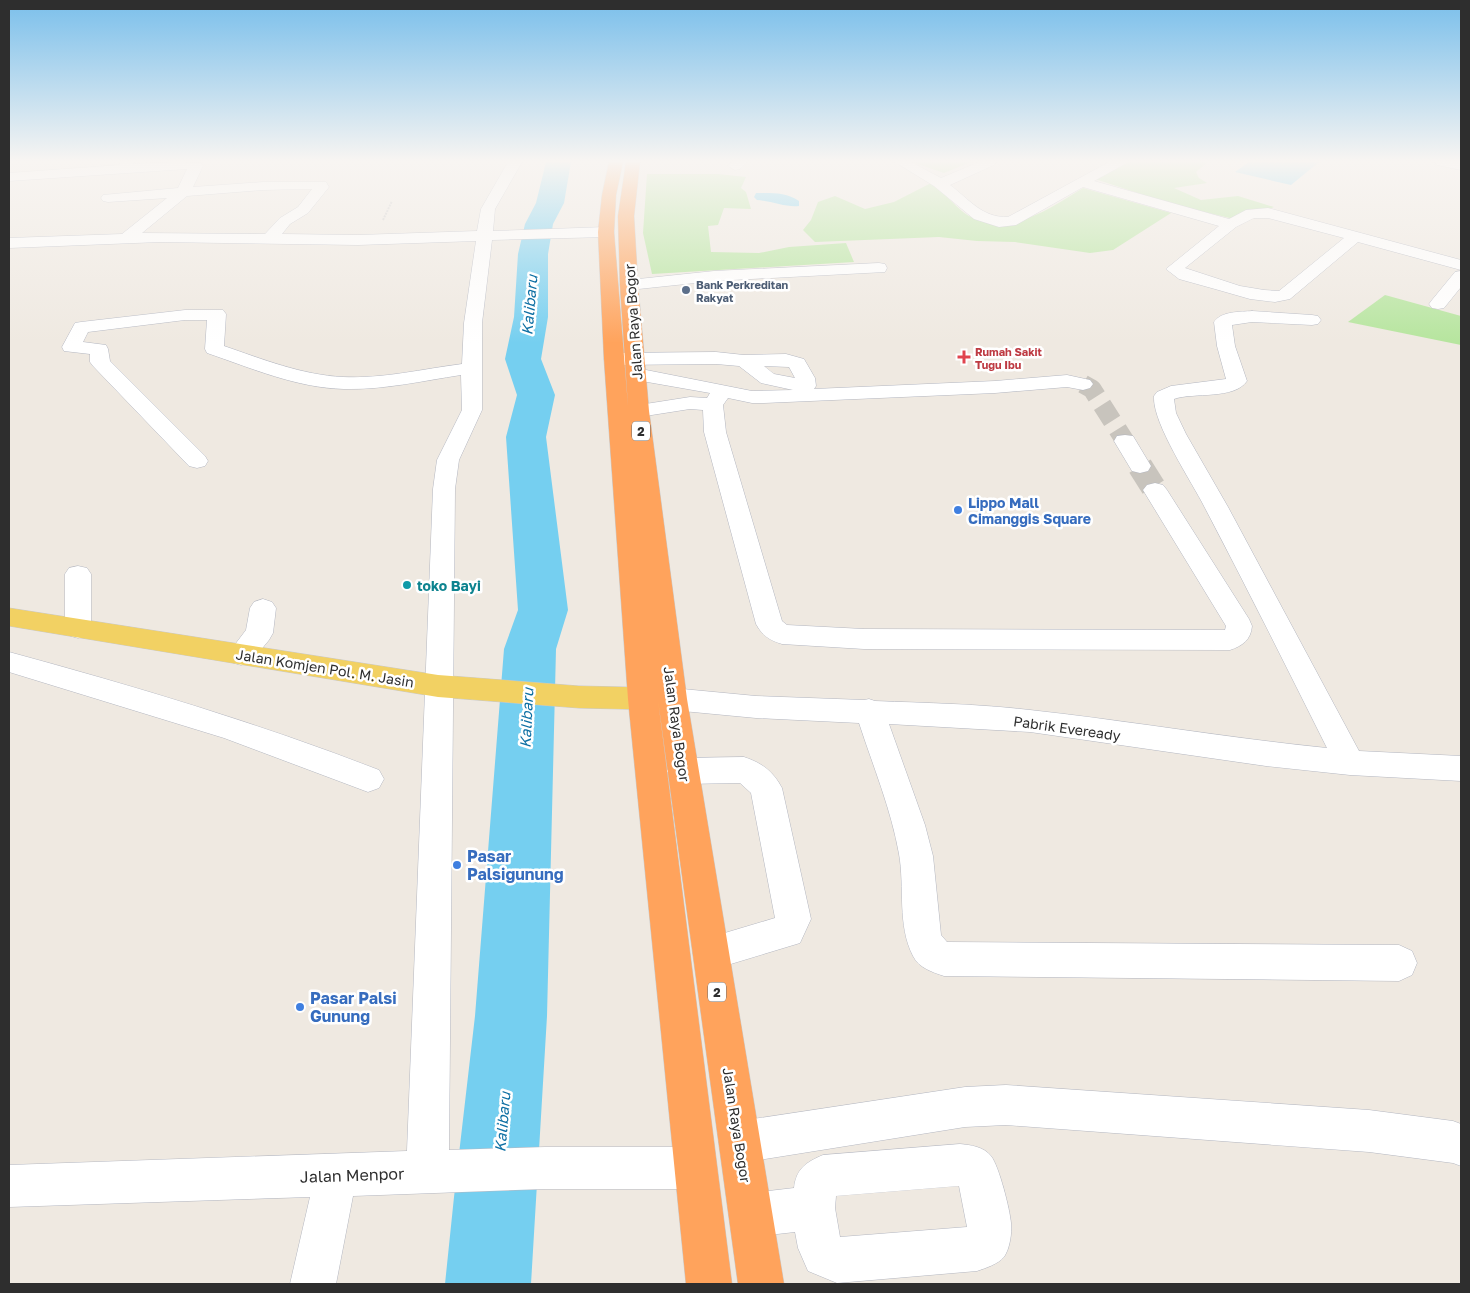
<svg xmlns="http://www.w3.org/2000/svg" width="1470" height="1293" viewBox="0 0 1470 1293" font-family="'Golos Text',sans-serif">
<rect width="100%" height="100%" fill="#efe9e1"/>
<g fill="#b6e59e">
<path d="M 912,162 L 971,162 L 944,173 Z"/>
<path d="M 1129,162 L 1208,162 L 1196,172 L 1199,178 L 1207,183 L 1174,188 L 1201,200 L 1238,196 L 1274,207 L 1238,220 L 1171,204 L 1095,179 Z"/>
<path d="M 647,174 L 718,174 L 746,177 L 741,188 L 746,192 L 751,209 L 724,208 L 718,225 L 708,226 L 711,252 L 759,253 L 789,247 L 846,243 L 854,262 L 652,274 L 643,233 Z"/>
<path d="M 933,182 C 943,192 959,211 971,217 C 1011,237 1050,208 1083,188 L 1171,213 L 1113,250 L 1090,253 L 1015,242 L 977,241 L 939,237 L 815,242 L 803,230 L 811,220 L 818,202 L 835,196 L 865,209 L 894,202 Z"/>
<path d="M 1385,295 L 1461,316 L 1461,345 L 1348,322 Z"/>
</g>
<g fill="#75cff0">
<path d="M 1249,162 L 1319,162 L 1291,185 L 1235,172 Z"/>
<path d="M 756,193 C 772,193 786,192 799,201 L 799,206 C 788,208 771,201 757,200 L 754,197 Z"/>
</g>
<g fill="none" stroke-linecap="round" stroke-linejoin="round">
<path fill="#75cff0" fill-rule="evenodd" d="M 546,162 L 571,162 L 564,203 L 553,224 L 548,254 L 548,317 L 541,359 L 555,395 L 546,437 L 568,610 L 556,649 L 547,1016 L 531,1284 L 445,1284 L 454,1197 L 475,1016 L 504,649 L 518,610 L 506,437 L 517,395 L 505,359 L 514,317 L 518,254 L 525,224 L 536,203 Z"/>
<path stroke="#c8c4bd" stroke-width="19" stroke-dasharray="19 10" stroke-linecap="butt" d="M 1083,384 L 1092,389 L 1125,441"/>
<path stroke="#c8c4bd" stroke-width="25" stroke-dasharray="25 12" stroke-linecap="butt" d="M 1140,466 L 1155,490"/>
<g stroke="#b4b7c1" stroke-width="1">
<g id="minor">
<path d="M 120,162 L 134,162 L 133,164 L 177,162 L 201,163 L 203,166 L 193,187 L 263,182 L 326,182 L 329,187 L 308,213 L 290,224 L 282,234 L 358,235 L 477,231 L 481,209 L 508,162 L 522,162 L 495,209 L 493,231 L 606,227 L 612,229 L 614,232 L 612,235 L 606,237 L 492,240 L 482,323 L 482,410 L 459,460 L 455,489 L 449,1150 L 545,1147 L 695,1147 L 710,1153 L 716,1168 L 710,1183 L 695,1189 L 545,1189 L 353,1196 L 336,1284 L 290,1284 L 310,1197 L 9,1207 L 9,1165 L 407,1151 L 433,489 L 437,460 L 462,410 L 461,375 C 422,381 383,390 344,389 C 297,388 251,368 207,353 L 205,349 L 207,320 L 185,320 L 88,332 L 83,342 L 106,345 L 108,349 L 110,361 L 205,456 L 208,461 L 205,466 L 197,468 L 189,466 L 93,366 L 90,362 L 90,354 L 64,351 L 62,347 L 75,323 L 81,322 L 185,310 L 223,310 L 226,314 L 224,346 C 262,359 302,375 343,377 C 383,379 422,369 462,364 L 464,323 L 476,241 L 358,245 L 160,242 L 9,248 L 9,238 L 122,234 L 167,198 L 108,202 L 103,201 L 101,198 L 103,195 L 178,188 L 187,169 L 9,181 L 9,173 L 120,165 ZM 312,189 L 298,207 L 280,218 L 265,234 L 142,233 L 187,196 L 263,190 Z"/>
<path d="M 732,162 L 747,162 L 740,169 L 735,170 L 728,166 Z"/>
<path d="M 895,162 L 911,162 L 941,178 L 979,162 L 996,162 L 994,165 L 950,185 C 969,199 982,218 1008,217 L 1109,162 L 1125,162 L 1123,165 L 1094,181 L 1229,219 L 1246,210 L 1268,208 L 1461,260 L 1461,270 L 1358,242 L 1290,299 L 1275,302 L 1250,299 L 1215,289 L 1179,279 L 1166,269 L 1219,226 L 1083,187 L 1016,225 L 999,227 L 974,219 L 934,186 ZM 1254,218 L 1268,218 L 1344,238 L 1279,291 L 1264,290 L 1240,286 L 1185,268 L 1236,227 Z"/>
<path d="M 1435,162 L 1461,162 L 1461,170 L 1437,165 Z"/>
<path d="M 879,263 L 885,264 L 887,268 L 885,272 L 714,281 L 629,290 L 623,289 L 620,285 L 623,281 L 629,280 L 714,271 Z"/>
<path d="M 1461,271 L 1461,287 L 1444,308 L 1438,309 L 1432,308 L 1429,304 L 1432,300 L 1455,272 Z"/>
<path d="M 1252,311 L 1312,315 L 1318,316 L 1321,320 L 1318,324 L 1312,325 L 1252,322 L 1232,325 L 1235,346 L 1247,381 C 1234,400 1194,392 1174,399 L 1176,413 L 1186,434 L 1228,507 L 1359,751 L 1461,756 L 1461,781 L 1350,775 L 1266,766 L 1030,732 L 889,724 L 925,825 L 933,856 L 941,935 L 947,942 L 1399,945 L 1412,951 L 1417,963 L 1412,975 L 1399,981 L 944,976 C 932,972 919,968 913,956 C 897,925 905,888 899,854 C 891,809 873,766 859,723 L 756,718 L 672,710 L 662,707 L 657,699 L 662,691 L 672,688 L 756,696 L 864,700 L 869,699 L 875,701 C 927,703 979,704 1030,710 C 1130,721 1228,738 1327,748 C 1287,668 1247,588 1205,508 C 1192,482 1152,423 1154,396 L 1157,392 L 1171,386 L 1226,379 L 1217,346 L 1214,322 C 1221,311 1240,312 1252,311 Z"/>
<path d="M 716,352 L 744,355 L 786,354 L 804,359 L 815,378 L 816,386 L 814,389 L 995,381 L 1067,375 L 1090,380 L 1093,384 L 1090,388 L 1083,390 L 1067,387 L 995,393 L 764,403 L 752,403 L 728,398 L 723,405 L 726,432 L 782,621 L 787,625 L 864,629 L 1225,630 L 1226,626 L 1143,490 L 1147,485 L 1155,483 L 1163,485 L 1167,490 L 1249,619 L 1252,626 C 1251,640 1242,646 1230,650 L 864,649 L 782,644 C 769,640 762,635 756,624 L 704,432 L 703,410 L 690,409 L 639,417 L 632,415 L 629,411 L 632,407 L 639,405 L 690,397 L 707,398 L 710,393 L 636,380 L 629,378 L 626,374 L 629,370 L 636,368 L 752,391 L 793,390 L 761,383 L 739,366 L 716,364 L 614,365 L 607,363 L 604,359 L 607,355 L 614,353 ZM 764,366 L 789,367 L 795,378 L 774,374 Z"/>
<path d="M 1125,435 L 1133,436 L 1151,466 L 1148,471 L 1140,473 L 1132,471 L 1114,441 L 1117,436 Z"/>
<path d="M 78,566 L 87,568 L 91,574 L 91,628 L 88,635 L 78,638 L 68,635 L 65,628 L 65,574 L 69,568 Z"/>
<path d="M 263,599 L 272,602 L 276,608 L 273,633 L 269,640 L 251,662 L 241,665 L 231,662 L 227,655 L 246,630 L 250,608 L 254,602 Z"/>
<path d="M 9,652 C 134,686 258,723 379,770 L 384,779 L 379,788 L 368,792 L 224,738 L 9,672 Z"/>
<path d="M 744,757 C 762,763 773,771 782,788 L 811,919 L 800,943 L 711,970 L 698,965 L 693,953 L 698,941 L 775,918 L 751,793 L 740,783 L 683,784 L 672,780 L 667,771 L 672,762 L 683,758 Z"/>
<path d="M 1006,1085 L 1369,1110 L 1453,1121 L 1461,1124 L 1461,1166 L 1453,1163 L 1369,1152 L 1006,1125 L 965,1127 L 740,1163 L 725,1157 L 719,1142 L 725,1127 L 740,1121 L 965,1087 Z"/>
<path d="M 960,1144 C 971,1145 984,1147 991,1156 C 999,1166 1010,1210 1011,1223 C 1012,1233 1010,1248 1004,1257 C 998,1264 986,1268 977,1271 L 837,1283 L 808,1271 L 798,1248 L 795,1232 L 751,1237 L 736,1230 L 729,1215 L 736,1200 L 751,1193 L 794,1188 C 796,1169 806,1162 823,1155 ZM 959,1186 L 967,1227 L 840,1237 L 835,1208 L 836,1196 Z"/>
</g>
</g>
<g stroke="#c9c9c9" stroke-width="1">
<path id="major" d="M 9,608 L 438,675 L 579,686 L 666,688 L 676,691 L 681,699 L 676,707 L 666,710 L 579,708 L 438,697 L 9,626 Z"/>
</g>
<g stroke="#c9c9c9" stroke-width="1">
<path id="highway" d="M 609,162 L 623,162 L 616,195 L 614,232 L 628,406 L 620,285 L 618,216 L 626,162 L 640,162 L 634,216 L 638,285 L 649,411 L 687,699 L 784,1284 L 738,1284 L 658,700 L 732,1284 L 686,1284 L 628,699 L 604,359 L 598,232 L 602,195 Z"/>
</g>
<path stroke="#c9c9c9" stroke-width="2" stroke-dasharray="2 1" stroke-linecap="butt" d="M 383,220 L 392,201"/>
<use href="#minor" fill="#fff" fill-rule="evenodd"/>
<use href="#major" fill="#f2d163" fill-rule="evenodd"/>
<use href="#highway" fill="#ffa35c" fill-rule="evenodd"/>
</g>
<linearGradient id="sky" x2="0" y2="1"><stop stop-color="#7abfeb"/><stop offset="0.47" stop-color="#f8f5f2"/><stop offset="1" stop-color="#f8f5f2" stop-opacity="0"/></linearGradient>
<rect width="1470" height="343" fill="url(#sky)"/>
<circle fill="#5c6f8a" stroke="#fff" stroke-width="2" cx="686" cy="290" r="5"/>
<path fill="#e0444e" stroke="#fff" stroke-width="2" d="M961.5 349.5h5v5h5v5h-5v5h-5v-5h-5v-5h5z"/>
<g fill="#3f7fe0" stroke="#fff" stroke-width="2">
<circle cx="958" cy="510" r="5"/>
<circle cx="457" cy="865" r="5"/>
<circle cx="300" cy="1007" r="5"/>
</g>
<circle fill="#0f9aa8" stroke="#fff" stroke-width="2" cx="407" cy="585" r="5"/>
<g text-anchor="middle" dominant-baseline="central" stroke-width="5" stroke-linejoin="round" paint-order="stroke">
<g font-size="11" font-weight="bold" fill="#4e5e75" stroke="#fff" text-anchor="start">
<text x="696" y="284">Bank Perkreditan<tspan x="696" dy="13">Rakyat</tspan></text>
</g>
<g font-size="11" font-weight="bold" fill="#be3a42" stroke="#fff" text-anchor="start">
<text x="975" y="351">Rumah Sakit<tspan x="975" dy="13">Tugu Ibu</tspan></text>
</g>
<g fill="#fff" stroke="#6d6d6d" stroke-width="1">
<rect x="632" y="421.5" width="18" height="19" rx="4"/>
<rect x="708" y="982.5" width="18" height="19" rx="4"/>
</g>
<g font-size="12" font-weight="bold" fill="#2e2e2e">
<text x="641" y="431">2</text>
<text x="717" y="992">2</text>
</g>
<g font-size="14" fill="#2e2e2e" stroke="#fff">
<text transform="translate(633 322) rotate(-94)">Jalan Raya Bogor</text>
<text transform="translate(325 668) rotate(9)">Jalan Komjen Pol. M. Jasin</text>
<text transform="translate(677 724) rotate(82)">Jalan Raya Bogor</text>
<text transform="translate(1067 728) rotate(8)">Pabrik Eveready</text>
<text transform="translate(737 1125) rotate(81)">Jalan Raya Bogor</text>
</g>
<g font-size="14" font-weight="bold" fill="#366cbe" stroke="#fff" text-anchor="start">
<text x="968" y="502">Lippo Mall<tspan x="968" dy="16">Cimanggis Square</tspan></text>
</g>
<g font-size="14" font-weight="bold" fill="#0d838f" stroke="#fff" text-anchor="start">
<text x="417" y="585">toko Bayi</text>
</g>
<g font-size="15" font-style="italic" fill="#0d6fa3" stroke="#fff">
<text transform="translate(529 305) rotate(-85)">Kalibaru</text>
<text transform="translate(526 718) rotate(-87)">Kalibaru</text>
<text transform="translate(502 1122) rotate(-85)">Kalibaru</text>
</g>
<g font-size="16" font-weight="bold" fill="#366cbe" stroke="#fff" text-anchor="start">
<text x="467" y="856">Pasar<tspan x="467" dy="18">Palsigunung</tspan></text>
<text x="310" y="998">Pasar Palsi<tspan x="310" dy="18">Gunung</tspan></text>
</g>
<g font-size="16" fill="#2e2e2e" stroke="#fff">
<text transform="translate(352 1175) rotate(-2)">Jalan Menpor</text>
</g>
</g>
<rect width="1470" height="1293" fill="none" stroke="#2e2e2e" stroke-width="20"/>
</svg>
